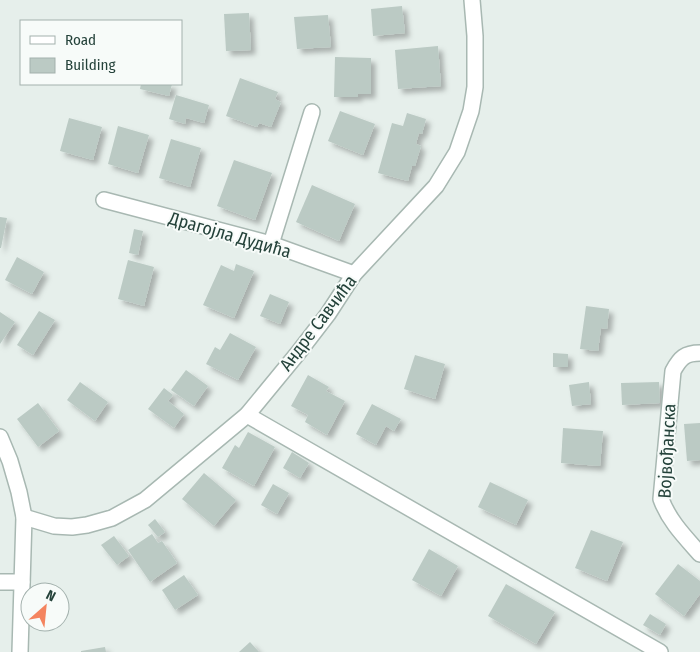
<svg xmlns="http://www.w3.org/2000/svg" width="700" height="652" viewBox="0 0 700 652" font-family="'Fira Sans Condensed',sans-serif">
<defs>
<filter id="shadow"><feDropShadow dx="4.5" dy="4.5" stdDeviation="2.5" flood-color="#0004"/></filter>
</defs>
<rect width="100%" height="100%" fill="#e6efeb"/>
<g fill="#bbcac4" filter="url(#shadow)">
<path d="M 402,6 L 405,33 L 373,36 L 371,9 Z"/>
<path d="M 249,13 L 251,50 L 226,51 L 224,14 Z"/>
<path d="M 328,15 L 331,47 L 297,49 L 294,17 Z"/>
<path d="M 438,46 L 441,86 L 398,89 L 395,50 Z"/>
<path d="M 335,57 L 371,58 L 371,94 L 358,94 L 358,97 L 334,97 Z"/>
<path d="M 240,78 L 278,92 L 275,99 L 281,102 L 271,127 L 259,123 L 257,127 L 226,116 Z"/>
<path d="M 141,84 L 172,84 L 169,96 L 140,89 Z"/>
<path d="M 176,95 L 209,105 L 204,123 L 186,118 L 185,124 L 169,119 Z"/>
<path d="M 340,111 L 375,124 L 363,155 L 328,141 Z"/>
<path d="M 407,113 L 426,119 L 422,134 L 419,133 L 416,144 L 421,146 L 415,166 L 412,166 L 408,181 L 378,173 L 392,123 L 403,126 Z"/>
<path d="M 69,118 L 102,127 L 93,160 L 60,151 Z"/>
<path d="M 118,126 L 149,135 L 138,173 L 108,164 Z"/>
<path d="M 171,139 L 201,148 L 190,187 L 159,178 Z"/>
<path d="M 234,160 L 272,173 L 255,220 L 217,206 Z"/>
<path d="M 312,185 L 355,204 L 339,241 L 296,222 Z"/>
<path d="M 0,217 L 7,218 L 1,248 L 0,248 Z"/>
<path d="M 134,229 L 143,231 L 138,255 L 129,253 Z"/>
<path d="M 17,257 L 44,272 L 32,294 L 5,280 Z"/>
<path d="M 128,260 L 154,267 L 144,306 L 118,299 Z"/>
<path d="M 236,264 L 254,271 L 234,318 L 203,305 L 221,265 L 234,271 Z"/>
<path d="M 270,294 L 289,302 L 280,324 L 260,316 Z"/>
<path d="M 586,306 L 609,309 L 607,329 L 601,328 L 598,351 L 580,349 Z"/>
<path d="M 39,311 L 55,320 L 33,355 L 17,345 Z"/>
<path d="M 0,312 L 15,322 L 0,344 Z"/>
<path d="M 230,333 L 256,347 L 238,380 L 206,364 L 215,347 L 220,350 Z"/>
<path d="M 553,353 L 568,354 L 568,367 L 553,367 Z"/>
<path d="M 415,355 L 445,364 L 435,399 L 404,389 Z"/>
<path d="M 186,370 L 208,386 L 194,406 L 171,390 Z"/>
<path d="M 308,375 L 329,387 L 326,391 L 345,401 L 327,435 L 305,422 L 308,415 L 291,406 Z"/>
<path d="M 80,382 L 108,402 L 95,421 L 67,400 Z"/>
<path d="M 589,382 L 591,404 L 572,406 L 569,385 Z"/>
<path d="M 659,382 L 660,403 L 622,405 L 621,383 Z"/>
<path d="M 164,388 L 173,395 L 168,401 L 184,414 L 174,428 L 148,409 Z"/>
<path d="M 38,403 L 59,431 L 38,447 L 17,419 Z"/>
<path d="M 372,404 L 401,419 L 394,431 L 386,426 L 376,445 L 356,434 Z"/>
<path d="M 700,423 L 700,460 L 687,461 L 684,424 Z"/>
<path d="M 563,428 L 603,431 L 600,466 L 561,463 Z"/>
<path d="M 248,432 L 275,447 L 254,486 L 222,468 L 235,445 L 239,448 Z"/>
<path d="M 292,452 L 309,463 L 300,478 L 283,468 Z"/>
<path d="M 204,473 L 236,500 L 214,526 L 182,499 Z"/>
<path d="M 490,482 L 528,500 L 516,525 L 478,507 Z"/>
<path d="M 273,484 L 289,493 L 277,514 L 261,505 Z"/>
<path d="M 155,519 L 165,532 L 158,537 L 148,525 Z"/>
<path d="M 591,530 L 623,542 L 607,581 L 575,568 Z"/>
<path d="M 152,534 L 158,543 L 162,541 L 177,563 L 150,582 L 128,550 Z"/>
<path d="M 114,536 L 129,556 L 117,565 L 101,545 Z"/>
<path d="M 429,549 L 458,566 L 441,596 L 412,580 Z"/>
<path d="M 678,564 L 700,581 L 700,594 L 684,616 L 655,594 Z"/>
<path d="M 184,575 L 198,595 L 175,610 L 162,590 Z"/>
<path d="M 506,584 L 555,612 L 536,644 L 488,616 Z"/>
<path d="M 650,614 L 666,624 L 660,635 L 643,625 Z"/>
<path d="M 250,642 L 259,652 L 239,652 Z"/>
<path d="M 105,647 L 106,652 L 81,652 L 81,651 Z"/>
</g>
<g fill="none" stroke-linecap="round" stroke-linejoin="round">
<g stroke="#a8b8b2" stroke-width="18">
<g id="minor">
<path d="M 104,200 L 271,244 L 354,274"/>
<path d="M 271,244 L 312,112"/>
<path d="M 700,353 C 685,353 680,358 673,371 L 661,499 C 669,521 685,537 700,554"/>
<path d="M 247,415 L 660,652"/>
<path d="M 0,437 L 10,461 L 19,492 L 24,517 L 20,652"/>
<path d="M 24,517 L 54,526 L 72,527 L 87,525 L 112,518 L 145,500 L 247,415 L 298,353 L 328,314 L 354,274 L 436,186 L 457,152 L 471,111 L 475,87 L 475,36 L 472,0"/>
<path d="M 0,582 L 22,582"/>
</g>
</g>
<use href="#minor" stroke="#fff" stroke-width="15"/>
</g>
<g text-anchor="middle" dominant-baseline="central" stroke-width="4" stroke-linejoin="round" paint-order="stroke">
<g font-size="18" fill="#24423a" stroke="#f7fbf9">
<text transform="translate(230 235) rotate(16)">Драгојла Дудића</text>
<text transform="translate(318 323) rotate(-53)">Андре Савчића</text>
<text transform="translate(667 451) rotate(-87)">Војвођанска</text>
</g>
</g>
<rect x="20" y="20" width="162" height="65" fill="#f7fbf9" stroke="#a3b1ad"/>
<rect x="30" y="36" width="25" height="8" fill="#ffffff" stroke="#a3b1ad"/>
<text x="65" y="45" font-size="15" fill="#24423a">Road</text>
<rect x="30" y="58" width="25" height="15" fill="#bbcac4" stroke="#a3b1ad"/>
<text x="65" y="70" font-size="15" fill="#24423a">Building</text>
<g transform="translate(45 607) rotate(27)"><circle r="24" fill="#f7fbf9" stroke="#a3b1ad"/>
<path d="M0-4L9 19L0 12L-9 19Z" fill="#f4845f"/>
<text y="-8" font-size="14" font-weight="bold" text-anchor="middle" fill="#24423a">N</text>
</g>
</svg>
